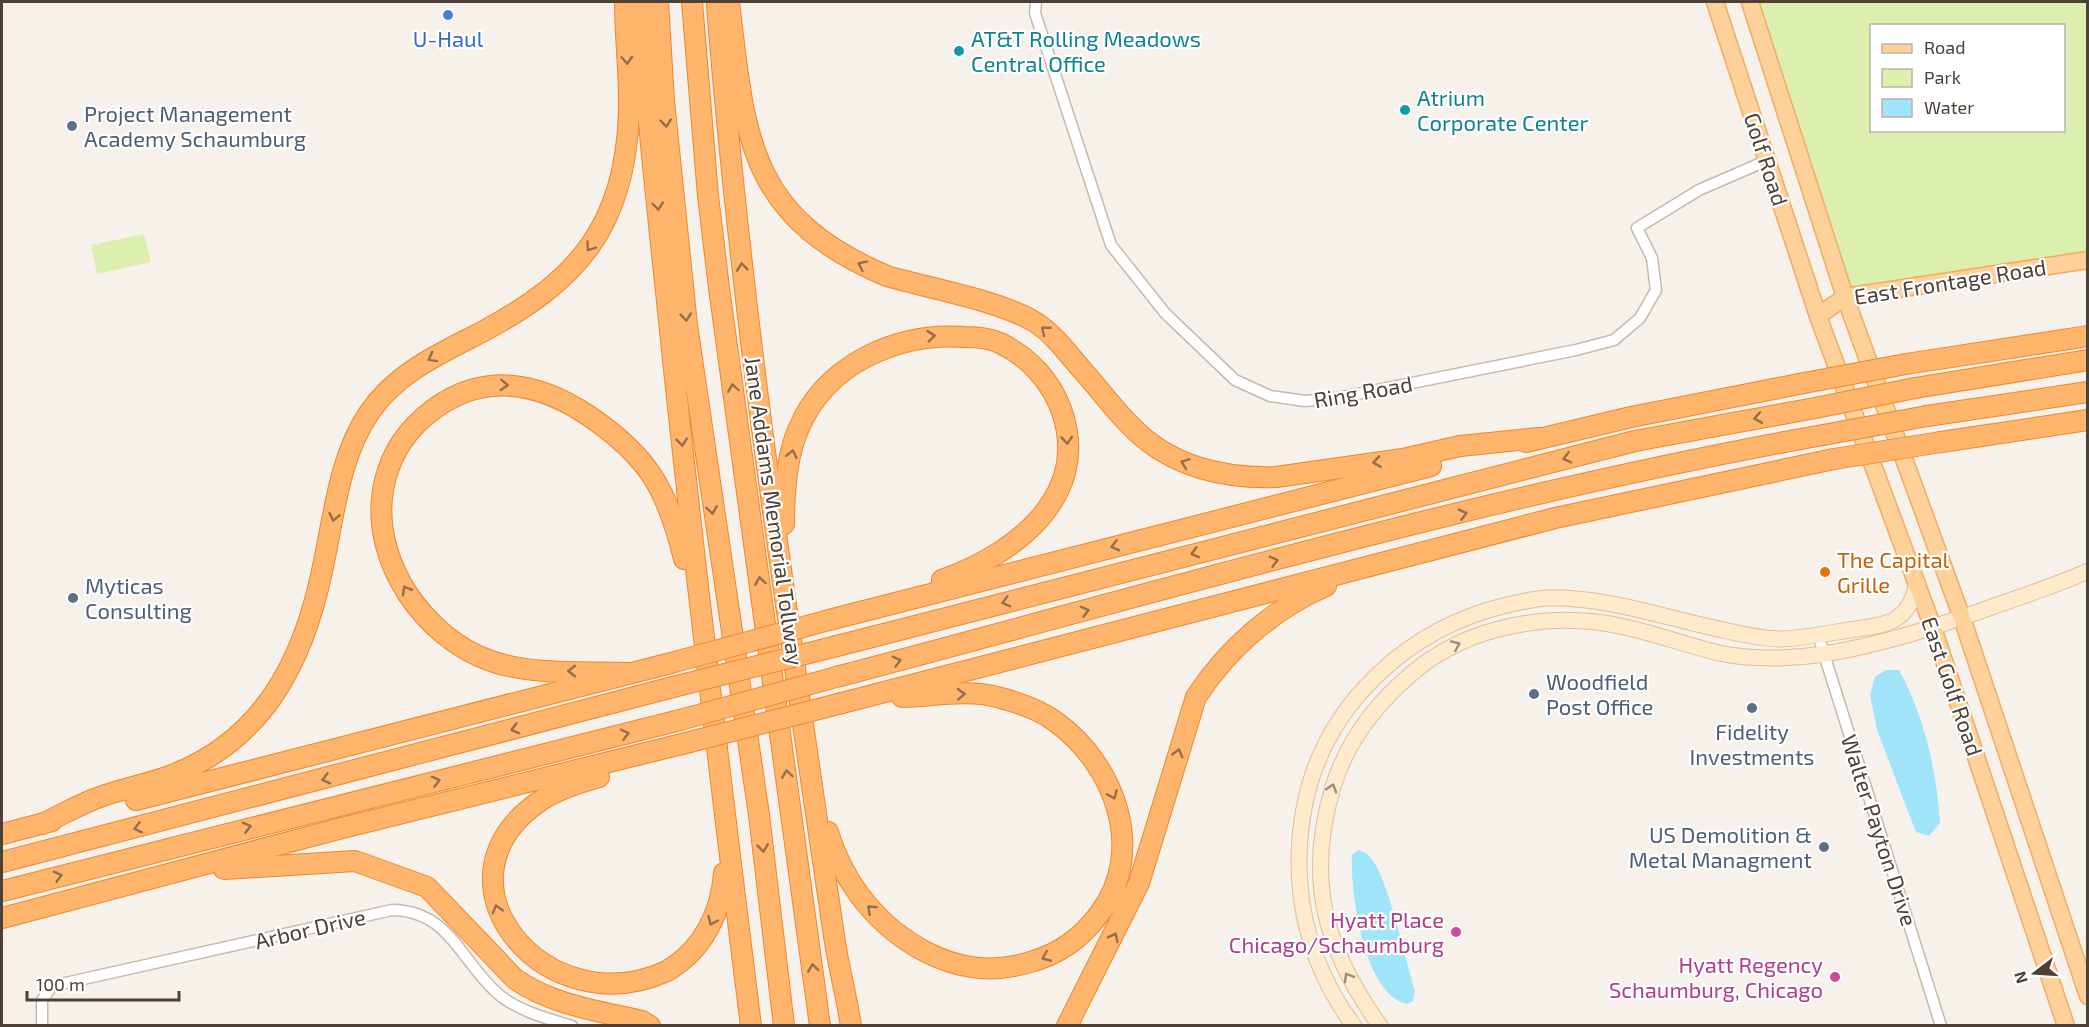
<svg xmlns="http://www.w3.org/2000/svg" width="2089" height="1027" viewBox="0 0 2089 1027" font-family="'Exo 2',sans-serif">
<rect width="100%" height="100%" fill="#f6f1ea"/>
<g fill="#ddefaf" fill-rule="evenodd">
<path d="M 1750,2 L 2087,2 L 2087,258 L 1845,297 ZM 1872,26 L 2064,26 L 2064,130 L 1872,130 Z"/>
<path d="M 144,234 L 151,262 L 97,274 L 91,245 Z"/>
</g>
<g fill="#a0e4f9">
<path d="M 1886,670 L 1899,670 C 1924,715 1937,772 1940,823 L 1929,836 L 1916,832 L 1877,730 L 1870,695 L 1875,677 Z"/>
<path d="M 1358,850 C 1362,852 1368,853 1370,857 C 1388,876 1406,962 1415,991 L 1413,1001 L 1407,1004 C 1364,995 1350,892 1352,855 Z"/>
</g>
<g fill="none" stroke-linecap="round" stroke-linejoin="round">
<g stroke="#c6baae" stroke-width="13">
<g id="street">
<path d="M 1036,2 L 1035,13 L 1111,245 L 1165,313 L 1235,380 L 1270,396 L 1305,401 L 1337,398 L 1576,350 L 1614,340 L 1640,318 L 1656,290 L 1652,258 L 1637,228 L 1699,190 L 1768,160"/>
<path d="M 1818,635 L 1941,1026"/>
<path d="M 42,1026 L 42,1000 L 52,986 L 392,910 C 449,911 459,958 496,992 C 515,1010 548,1019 572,1026"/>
</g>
</g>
<g stroke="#dfbf97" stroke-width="17">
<g id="secondary">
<path d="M 1354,1026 C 1305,960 1289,883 1305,803 C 1326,703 1409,628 1507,605 C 1520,602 1536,598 1550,598 C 1609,597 1665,618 1723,630 C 1741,634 1762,639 1781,639 C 1803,638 1826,634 1849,630 C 1885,625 1909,624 1917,583"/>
<path d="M 1380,1026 C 1325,949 1305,880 1333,787 C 1347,741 1374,706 1410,675 C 1460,631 1530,615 1596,622 C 1638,627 1678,643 1719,653 C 1751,660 1792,659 1824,654 C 1881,645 1935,627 1989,608 C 2022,596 2055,586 2088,571"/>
</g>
</g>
<g stroke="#f2ac5d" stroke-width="19">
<g id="primary">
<path d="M 1715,2 L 1818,316 L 1933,628 L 2066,1026"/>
<path d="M 1750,2 L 1845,297 L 1962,618 L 2088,996"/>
<path d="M 1818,316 L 1845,297 L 2088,260"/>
</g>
</g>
<g stroke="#f0862b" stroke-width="22">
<g id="highway">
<path d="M 640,2 C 646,112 659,222 670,331 C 694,563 722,794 751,1026"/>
<path d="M 658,2 L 664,101 L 687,325 L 759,815 L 784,1026"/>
<path d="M 692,2 L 708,196 L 719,288 L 820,1026"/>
<path d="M 729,2 C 745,136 747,217 887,276 C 928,288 1001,301 1035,322 C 1054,334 1068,354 1083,371 C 1101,391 1117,414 1137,432 C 1174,467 1226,479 1276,477 L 1403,459 L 1460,446 L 1538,438"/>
<path d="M 717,5 C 741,315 788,622 833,929 C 837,961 846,993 851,1026"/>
<path d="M 1906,364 L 2088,336"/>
<path d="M 1915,388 L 2088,360"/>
<path d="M 1927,416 L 2088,392"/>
<path d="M 1526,442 L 1631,417 L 1804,383"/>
<path d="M 1941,442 L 2088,420"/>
<path d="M 784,524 C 784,494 786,458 798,430 C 825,364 897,332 965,337 C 976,337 989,338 1000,343 C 1029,357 1052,382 1062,412 C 1091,497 1013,555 942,580"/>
<path d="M 829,620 L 1431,466"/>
<path d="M 837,646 L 1635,441 L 1815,408"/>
<path d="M 630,673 C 585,671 534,676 491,661 C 425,638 371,562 383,490 C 388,461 402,436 424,417 C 477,371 534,379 589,416 C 649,457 667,489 684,559"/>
<path d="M 840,676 C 1166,590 1491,494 1823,435"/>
<path d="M 842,703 L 1555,518 L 1834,459"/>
<path d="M 599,777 C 579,783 558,789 540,801 C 423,881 546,1027 667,971 C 703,950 721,913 724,873"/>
<path d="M 136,800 L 671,663"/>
<path d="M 42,824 C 59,816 75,807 92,800 C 118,789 146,785 172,775 C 263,740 303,662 322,571 C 334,518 338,459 369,413 C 396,373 439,354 480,333 C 578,281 625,227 629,112 C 630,76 625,38 625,2"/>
<path d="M 828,832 C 844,884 878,927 926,952 C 960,969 991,973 1027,963 C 1058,955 1082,938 1100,913 C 1147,850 1114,764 1056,722 C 1040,710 1017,702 997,697 C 968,689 933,696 902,697"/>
<path d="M 2,834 L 52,821"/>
<path d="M 2,862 L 673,687"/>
<path d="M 224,869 L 355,861 L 427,887 L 515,979 C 552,1005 599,1011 642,1021 L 650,1026"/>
<path d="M 2,891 L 680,720"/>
<path d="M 2,918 L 338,829 L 682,744"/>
<path d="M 1067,1026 L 1139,883 L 1196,697 C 1228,648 1273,609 1326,586"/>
</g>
</g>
<use href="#street" stroke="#fff" stroke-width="10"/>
<use href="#secondary" stroke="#ffeacb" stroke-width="15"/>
<use href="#primary" stroke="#ffd19a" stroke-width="16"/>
<use href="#highway" stroke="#ffb56c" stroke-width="20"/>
<g stroke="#f0862b" stroke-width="22" stroke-linecap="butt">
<g id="highway-bridge">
<path d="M 1804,383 L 1906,364"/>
<path d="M 1815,408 L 1915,388"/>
<path d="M 1823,435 L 1927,416"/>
<path d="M 1834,459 L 1941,442"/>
<path d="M 671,663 L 829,620"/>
<path d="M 673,687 L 837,646"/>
<path d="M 680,720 L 840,676"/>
<path d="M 682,744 L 842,703"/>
</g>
</g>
<use href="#highway-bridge" stroke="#ffb56c" stroke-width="20"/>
</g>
<defs><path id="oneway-chevron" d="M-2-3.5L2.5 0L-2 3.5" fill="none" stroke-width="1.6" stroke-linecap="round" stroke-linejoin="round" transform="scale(1.5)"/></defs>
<g stroke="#946f4c">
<use href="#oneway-chevron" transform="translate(627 60) rotate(87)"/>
<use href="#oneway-chevron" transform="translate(666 123) rotate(84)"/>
<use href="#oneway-chevron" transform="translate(658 206) rotate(84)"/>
<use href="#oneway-chevron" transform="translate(590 247) rotate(126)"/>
<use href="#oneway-chevron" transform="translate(862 265) rotate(-155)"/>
<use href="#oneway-chevron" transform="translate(742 267) rotate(-96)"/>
<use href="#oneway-chevron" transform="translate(686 317) rotate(84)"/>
<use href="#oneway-chevron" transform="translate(1045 330) rotate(-141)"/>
<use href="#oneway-chevron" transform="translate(931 336) rotate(-6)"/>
<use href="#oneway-chevron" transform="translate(432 358) rotate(151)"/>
<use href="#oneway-chevron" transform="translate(504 385) rotate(3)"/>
<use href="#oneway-chevron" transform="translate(733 388) rotate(-98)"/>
<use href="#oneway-chevron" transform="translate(1758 418) rotate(170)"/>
<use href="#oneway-chevron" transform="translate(1067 440) rotate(86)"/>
<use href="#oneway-chevron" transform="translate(682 442) rotate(84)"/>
<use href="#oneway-chevron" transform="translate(792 454) rotate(-77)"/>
<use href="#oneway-chevron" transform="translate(1567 458) rotate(166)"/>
<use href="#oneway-chevron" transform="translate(1377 462) rotate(171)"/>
<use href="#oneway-chevron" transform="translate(1185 463) rotate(-159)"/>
<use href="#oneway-chevron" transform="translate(712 510) rotate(81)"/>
<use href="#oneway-chevron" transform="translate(1463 514) rotate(-14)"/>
<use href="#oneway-chevron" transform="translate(334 517) rotate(102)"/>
<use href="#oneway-chevron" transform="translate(1115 546) rotate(166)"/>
<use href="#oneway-chevron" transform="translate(1195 553) rotate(165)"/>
<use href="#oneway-chevron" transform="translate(1274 561) rotate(-15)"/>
<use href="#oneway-chevron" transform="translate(760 581) rotate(-99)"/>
<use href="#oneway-chevron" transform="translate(406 590) rotate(-120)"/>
<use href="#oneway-chevron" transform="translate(1006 602) rotate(165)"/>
<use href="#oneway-chevron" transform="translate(1085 611) rotate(-15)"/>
<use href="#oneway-chevron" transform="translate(897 661) rotate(-15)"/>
<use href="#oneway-chevron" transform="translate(572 671) rotate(180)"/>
<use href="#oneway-chevron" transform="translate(961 694) rotate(-3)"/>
<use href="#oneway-chevron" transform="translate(515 729) rotate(165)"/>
<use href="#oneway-chevron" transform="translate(625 734) rotate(-14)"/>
<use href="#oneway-chevron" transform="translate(1178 753) rotate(-75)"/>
<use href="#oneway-chevron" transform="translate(787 774) rotate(-98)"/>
<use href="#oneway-chevron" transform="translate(326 779) rotate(165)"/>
<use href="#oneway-chevron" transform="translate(436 781) rotate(-14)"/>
<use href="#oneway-chevron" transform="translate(1113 795) rotate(67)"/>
<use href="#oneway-chevron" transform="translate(247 827) rotate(-14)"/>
<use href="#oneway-chevron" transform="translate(138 828) rotate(166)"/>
<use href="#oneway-chevron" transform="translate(763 848) rotate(83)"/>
<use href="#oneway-chevron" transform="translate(58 876) rotate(-15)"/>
<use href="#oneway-chevron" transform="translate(497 909) rotate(-105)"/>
<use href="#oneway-chevron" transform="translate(871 909) rotate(-137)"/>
<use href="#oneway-chevron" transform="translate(712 921) rotate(115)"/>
<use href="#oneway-chevron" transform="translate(1114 937) rotate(-64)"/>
<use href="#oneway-chevron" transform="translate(1046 957) rotate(157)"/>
<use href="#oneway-chevron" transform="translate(813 968) rotate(-98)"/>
</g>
<g stroke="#9d8c7a">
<use href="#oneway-chevron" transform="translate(1456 645) rotate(-23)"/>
<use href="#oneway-chevron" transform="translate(1332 788) rotate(-73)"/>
<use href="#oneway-chevron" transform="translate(1348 977) rotate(-120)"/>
</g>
<circle fill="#3f7fe0" stroke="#fff" stroke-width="2" cx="448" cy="15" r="6"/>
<g fill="#0f9aa8" stroke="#fff" stroke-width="2">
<circle cx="959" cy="51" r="6"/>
<circle cx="1405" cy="110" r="6"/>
</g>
<g fill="#5c6f8a" stroke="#fff" stroke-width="2">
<circle cx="72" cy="126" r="6"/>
<circle cx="73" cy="598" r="6"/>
<circle cx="1534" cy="694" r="6"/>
<circle cx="1752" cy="708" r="6"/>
<circle cx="1824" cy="847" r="6"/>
</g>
<circle fill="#e8710a" stroke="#fff" stroke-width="2" cx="1825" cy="572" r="6"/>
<g fill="#d1479c" stroke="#fff" stroke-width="2">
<circle cx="1456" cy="932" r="6"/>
<circle cx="1835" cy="977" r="6"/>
</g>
<g text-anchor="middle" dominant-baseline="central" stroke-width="4.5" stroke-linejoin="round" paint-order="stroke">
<g font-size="22" fill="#366cbe" stroke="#fff">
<text x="448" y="38">U-Haul</text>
</g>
<g font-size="22" fill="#0d838f" stroke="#fff" text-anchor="start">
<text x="971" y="38">AT&amp;T Rolling Meadows<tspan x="971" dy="25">Central Office</tspan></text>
<text x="1417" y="97">Atrium<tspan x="1417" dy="25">Corporate Center</tspan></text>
</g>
<g font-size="22" fill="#4e5e75" stroke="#fff" text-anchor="start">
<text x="84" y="113">Project Management<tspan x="84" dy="25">Academy Schaumburg</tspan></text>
<text x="85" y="585">Myticas<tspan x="85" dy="25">Consulting</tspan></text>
<text x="1546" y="681">Woodfield<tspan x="1546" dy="25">Post Office</tspan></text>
<text x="1752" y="731" text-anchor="middle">Fidelity<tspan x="1752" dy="25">Investments</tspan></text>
<text x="1812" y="834" text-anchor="end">US Demolition &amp;<tspan x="1812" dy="25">Metal Managment</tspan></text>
</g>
<g font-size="22" fill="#4c4037" stroke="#fff">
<text transform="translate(1767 159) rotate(72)">Golf Road</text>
<text transform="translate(1950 281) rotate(-9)">East Frontage Road</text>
<text transform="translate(1363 391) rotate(-10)">Ring Road</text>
<text transform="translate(775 511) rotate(82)">Jane Addams Memorial Tollway</text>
<text transform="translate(1953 686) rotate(71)">East Golf Road</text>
<text transform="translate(1880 830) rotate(72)">Walter Payton Drive</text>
<text transform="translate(310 928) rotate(-13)">Arbor Drive</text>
</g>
<g font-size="22" fill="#c56008" stroke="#fff" text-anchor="start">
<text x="1837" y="559">The Capital<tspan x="1837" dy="25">Grille</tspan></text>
</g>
<g font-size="22" fill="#b23c85" stroke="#fff" text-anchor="end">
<text x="1444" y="919">Hyatt Place<tspan x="1444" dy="25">Chicago/Schaumburg</tspan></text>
<text x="1823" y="964">Hyatt Regency<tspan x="1823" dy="25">Schaumburg, Chicago</tspan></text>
</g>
</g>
<rect width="2089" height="1027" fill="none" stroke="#4c4037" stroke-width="6"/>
<rect x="1870" y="24" width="195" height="108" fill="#ffffff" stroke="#b7b3af" stroke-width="1.5"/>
<rect x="1882" y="44" width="30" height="9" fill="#ffd19a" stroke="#b7b3af" stroke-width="1.5"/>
<text x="1924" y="54" font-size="18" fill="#4c4037">Road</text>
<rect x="1882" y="69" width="30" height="18" fill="#ddefaf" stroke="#b7b3af" stroke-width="1.5"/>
<text x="1924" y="84" font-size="18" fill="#4c4037">Park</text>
<rect x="1882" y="99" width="30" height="18" fill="#a0e4f9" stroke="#b7b3af" stroke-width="1.5"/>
<text x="1924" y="114" font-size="18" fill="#4c4037">Water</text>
<g transform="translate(2035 973) rotate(253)" stroke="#ffffff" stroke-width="4.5" paint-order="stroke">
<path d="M0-4.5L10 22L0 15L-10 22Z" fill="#4c4037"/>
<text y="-9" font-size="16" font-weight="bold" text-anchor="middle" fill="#4c4037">N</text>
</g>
<path d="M27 991v9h152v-9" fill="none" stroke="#4c4037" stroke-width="3"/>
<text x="36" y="991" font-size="18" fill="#4c4037" stroke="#ffffff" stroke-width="4.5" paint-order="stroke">100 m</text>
</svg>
